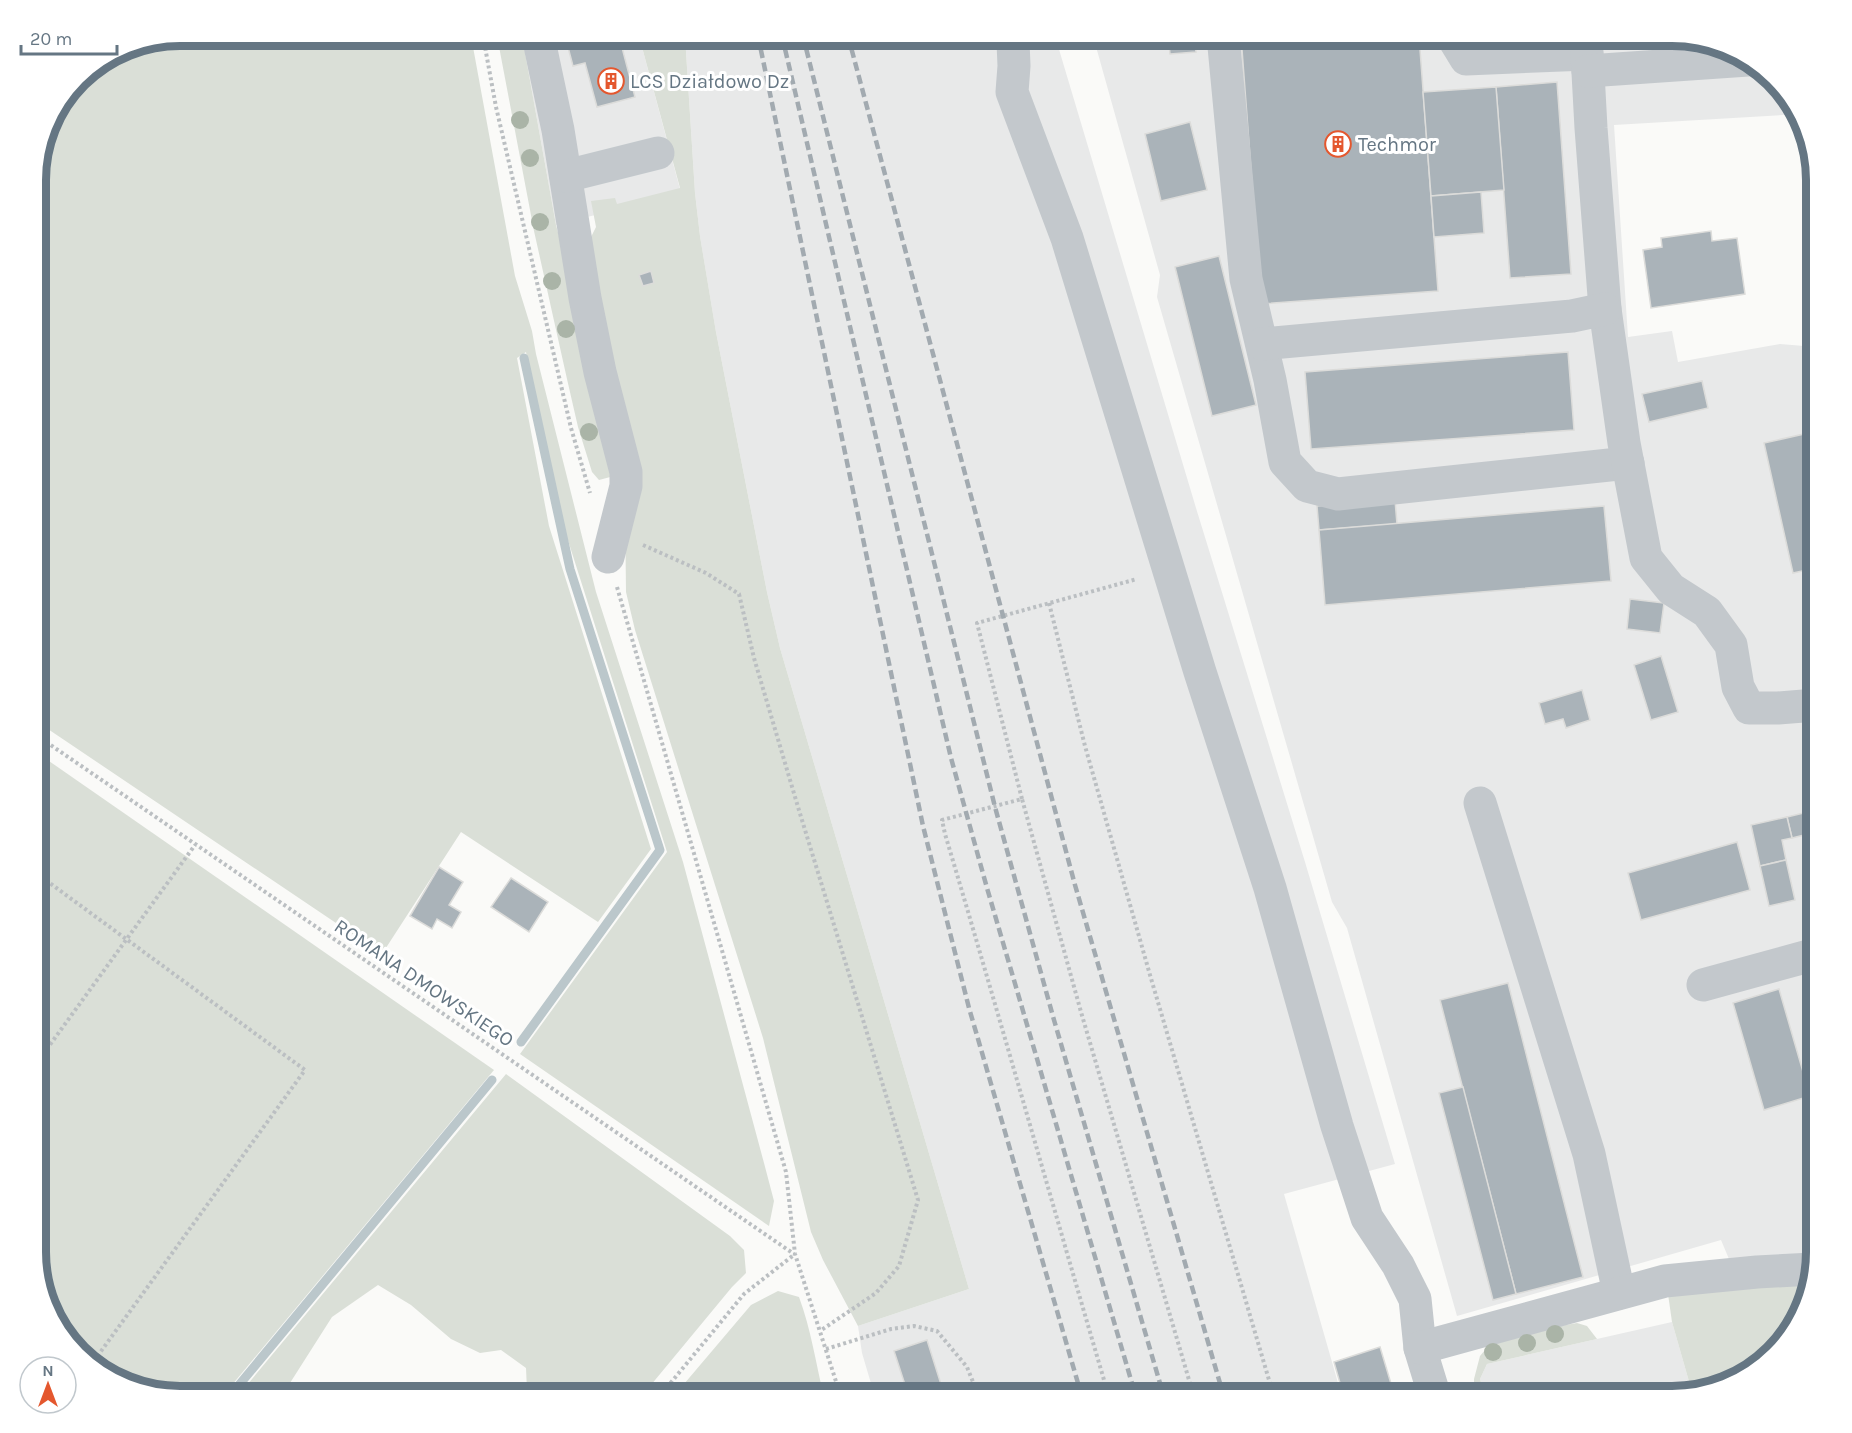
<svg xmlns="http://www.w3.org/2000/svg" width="1852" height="1433" viewBox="0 0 1852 1433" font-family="Karla,sans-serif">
<rect width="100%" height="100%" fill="#fafaf8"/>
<g fill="#e8e9e9">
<path d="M 522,36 L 639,36 L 681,193 L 556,225 Z"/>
<path d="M 685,36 L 1055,36 L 1196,508 L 1305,862 L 1395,1164 L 1284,1194 L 1342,1397 L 875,1397 L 862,1353 L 858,1326 L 969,1289 L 780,648 L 767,592 L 716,332 L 700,236 L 695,193 Z"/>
<path d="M 1093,36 L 1672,36 L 1718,44 L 1760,66 L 1799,114 L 1614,125 L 1628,337 L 1672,331 L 1678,362 L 1780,344 L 1816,347 L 1816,1254 L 1729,1259 L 1721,1240 L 1457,1316 L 1347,928 L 1332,902 L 1157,297 L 1160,275 Z"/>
<path d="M 1672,1322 L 1692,1392 L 1671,1397 L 1485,1397 L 1480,1379 L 1487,1364 Z"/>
</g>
<g fill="#dadfd7">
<path d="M 180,36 L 471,36 L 515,276 L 532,331 L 536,354 L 596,592 L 683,862 L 764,1163 L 774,1201 L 769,1226 L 520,1054 L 667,852 L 552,490 L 526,352 L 517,358 L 549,526 L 651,849 L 598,922 L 461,832 L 382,954 L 36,721 L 36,171 L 51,117 L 85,72 L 126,47 Z"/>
<path d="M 497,36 L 522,36 L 556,225 L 571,282 L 614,476 L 599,480 L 592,472 L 578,427 L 567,379 L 534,231 Z"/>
<path d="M 639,36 L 685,36 L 695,193 L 700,236 L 716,332 L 767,592 L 780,648 L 969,1289 L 858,1326 L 823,1260 L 811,1232 L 763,1038 L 635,630 L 626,592 L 624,414 L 589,241 L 596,227 L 591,201 L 615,198 L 617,204 L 680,188 Z"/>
<path d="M 36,752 L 494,1070 L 222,1397 L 180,1397 L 134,1389 L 92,1367 L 51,1317 L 36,1262 Z"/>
<path d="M 506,1074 L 730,1236 L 744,1250 L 746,1273 L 732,1287 L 641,1397 L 533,1397 L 527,1391 L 526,1368 L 501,1350 L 480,1353 L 451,1339 L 411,1305 L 378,1285 L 332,1317 L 283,1394 L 286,1397 L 237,1397 Z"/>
<path d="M 1811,1282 L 1808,1299 L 1786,1341 L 1735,1382 L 1692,1392 L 1672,1322 L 1668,1294 Z"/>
<path d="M 778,1291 L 799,1297 C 811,1329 816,1364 824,1397 L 673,1397 L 751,1305 Z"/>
<path d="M 1577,1323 L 1587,1326 L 1597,1339 L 1487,1364 L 1480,1379 L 1485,1397 L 1474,1396 L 1474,1379 L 1480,1356 L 1490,1344 L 1531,1331 Z"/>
</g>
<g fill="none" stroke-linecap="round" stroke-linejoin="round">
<g stroke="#bbc7cb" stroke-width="9">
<path d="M 521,1042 L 660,850 L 570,569 L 524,358"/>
<path d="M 229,1397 L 492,1080"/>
</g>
</g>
<g fill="#aab3b9" stroke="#dcdcda" stroke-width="1.5">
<path d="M 565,36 L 619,36 L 635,97 L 597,107 L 585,63 L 573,66 Z"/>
<path d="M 1138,36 L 1194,36 L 1196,52 L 1170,54 L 1169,43 L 1139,46 Z"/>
<path d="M 1241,36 L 1419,36 L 1438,291 L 1261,304 Z"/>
<path d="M 1557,82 L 1571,274 L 1510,278 L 1496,87 Z"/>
<path d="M 1496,87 L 1504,190 L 1431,196 L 1423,92 Z"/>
<path d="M 1190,122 L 1207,190 L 1161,201 L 1145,134 Z"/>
<path d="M 1481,192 L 1484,233 L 1434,237 L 1431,196 Z"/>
<path d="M 1711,231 L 1712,241 L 1737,238 L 1745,294 L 1651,308 L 1643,250 L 1662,247 L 1661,238 Z"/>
<path d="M 1219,256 L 1256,405 L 1212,416 L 1175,267 Z"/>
<path d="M 651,271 L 654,283 L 643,286 L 639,275 Z"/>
<path d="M 1568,352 L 1574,430 L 1311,449 L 1305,372 Z"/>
<path d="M 1702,381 L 1708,408 L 1649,422 L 1642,394 Z"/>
<path d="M 1813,432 L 1816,444 L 1816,568 L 1793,573 L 1764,443 Z"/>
<path d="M 1395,500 L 1397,524 L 1319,530 L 1317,506 Z"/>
<path d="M 1604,506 L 1611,581 L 1325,605 L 1319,530 Z"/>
<path d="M 1630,599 L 1664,603 L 1660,633 L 1627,629 Z"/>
<path d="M 1661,656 L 1678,712 L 1651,720 L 1634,665 Z"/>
<path d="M 1582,690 L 1590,720 L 1566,728 L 1563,719 L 1545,724 L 1539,703 Z"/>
<path d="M 1816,810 L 1816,832 L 1792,838 L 1787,817 Z"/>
<path d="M 1787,817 L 1792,838 L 1782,840 L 1786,860 L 1760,866 L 1751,825 Z"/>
<path d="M 1737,842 L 1750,890 L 1641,920 L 1628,873 Z"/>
<path d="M 1786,860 L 1795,900 L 1769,906 L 1760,866 Z"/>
<path d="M 439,867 L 463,882 L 449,905 L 461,912 L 452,928 L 437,919 L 432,929 L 410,916 Z"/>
<path d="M 511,878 L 548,902 L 529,932 L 491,907 Z"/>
<path d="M 1508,983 L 1583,1277 L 1516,1294 L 1440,1000 Z"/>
<path d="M 1779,989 L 1810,1096 L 1764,1110 L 1733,1003 Z"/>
<path d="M 1463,1087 L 1516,1294 L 1493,1300 L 1439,1093 Z"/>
<path d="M 927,1340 L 945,1397 L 909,1397 L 894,1351 Z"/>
<path d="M 1380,1347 L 1395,1397 L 1344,1397 L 1334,1362 Z"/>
</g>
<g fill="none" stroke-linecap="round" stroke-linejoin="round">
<g stroke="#bbbfc2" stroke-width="4" stroke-dasharray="3 3" stroke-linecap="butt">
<path d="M 483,36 L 496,107 L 571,428 L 590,493"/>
<path d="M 643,545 L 706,573 L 739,594 L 754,658 L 798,807 L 918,1200 L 899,1266 L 876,1293 L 820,1331"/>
<path d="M 617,587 L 786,1172 L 795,1254 L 841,1397"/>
<path d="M 1049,603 L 1085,746 L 1150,975 L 1274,1397"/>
<path d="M 36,735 L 794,1254"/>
<path d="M 1022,799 L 977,623 L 1137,579"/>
<path d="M 36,873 L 305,1070 L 91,1365"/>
<path d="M 36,1064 L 195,845"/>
<path d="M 826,1349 L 891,1329 L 914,1326 L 937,1331 L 967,1367 L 979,1397"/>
<path d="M 659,1397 L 744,1294 L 795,1254"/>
<path d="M 1109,1397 C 1054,1210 1001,1022 945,834 L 942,820 L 1022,799 L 1081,1012 L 1194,1397"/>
</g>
<g stroke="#c3c8cc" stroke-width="33">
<path d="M 538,36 L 558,130 L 585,298 L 600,372 L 626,472 L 626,486 L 608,557"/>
<path d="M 1011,36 L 1013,42 L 1014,66 L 1012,92 L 1067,238 L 1200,672 L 1270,888 L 1337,1126 L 1367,1218 L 1398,1265 L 1415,1299 L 1420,1348 L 1435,1397"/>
<path d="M 1223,36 L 1246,279 L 1270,380 L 1285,462 L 1307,486 L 1338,494 L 1628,463"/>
<path d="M 1454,36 L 1455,41 L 1466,59 L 1587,54"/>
<path d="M 1586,36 L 1591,128 L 1605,309 L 1624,443 L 1646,558 L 1671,589 L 1707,612 L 1731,645 L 1738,687 L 1749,708 L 1778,708 L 1816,705"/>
<path d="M 1588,71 L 1748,60"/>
<path d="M 566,176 L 658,153"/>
<path d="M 1262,344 L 1572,316 L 1605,309"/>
<path d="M 1480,803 L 1589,1154 L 1619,1293"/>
<path d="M 1703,985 L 1816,954"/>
<path d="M 1420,1348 L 1665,1281 L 1757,1272 L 1813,1269"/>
</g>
<g stroke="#a2aab0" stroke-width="4.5" stroke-dasharray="9 4.5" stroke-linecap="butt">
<path d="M 758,36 L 923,826 L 969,1008 L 1082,1397"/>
<path d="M 782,36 L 951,758 L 987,888 L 1136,1397"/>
<path d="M 803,36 L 995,807 L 1054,1020 L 1164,1397"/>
<path d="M 848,36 L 1075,885 L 1224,1397"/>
</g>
</g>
<g fill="#aab4a7">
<circle cx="520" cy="120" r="9"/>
<circle cx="530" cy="158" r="9"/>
<circle cx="540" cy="222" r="9"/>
<circle cx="552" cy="281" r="9"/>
<circle cx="566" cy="329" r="9"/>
<circle cx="589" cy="432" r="9"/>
<circle cx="1555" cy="1334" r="9"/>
<circle cx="1527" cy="1343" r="9"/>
<circle cx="1493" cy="1352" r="9"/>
</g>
<defs>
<g id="building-ring" transform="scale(1.35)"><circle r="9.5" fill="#fff" stroke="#e4572e" stroke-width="1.5"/><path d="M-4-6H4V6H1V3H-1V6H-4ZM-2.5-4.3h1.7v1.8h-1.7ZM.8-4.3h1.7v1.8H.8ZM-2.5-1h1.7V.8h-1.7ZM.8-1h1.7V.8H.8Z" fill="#e4572e"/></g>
</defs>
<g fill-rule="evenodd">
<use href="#building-ring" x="611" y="81"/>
<use href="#building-ring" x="1338" y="144"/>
</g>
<g text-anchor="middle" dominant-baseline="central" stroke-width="6" stroke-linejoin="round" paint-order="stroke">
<g font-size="20" fill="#657683" stroke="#fff" text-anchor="start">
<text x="630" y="81">LCS Działdowo Dz</text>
<text x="1358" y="144">Techmor</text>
</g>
<g font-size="20" fill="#657683" stroke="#fff">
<text transform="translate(424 983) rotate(34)">ROMANA DMOWSKIEGO</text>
</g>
</g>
<path d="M0 0H1852V1433H0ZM180 46H1672A134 134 0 0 1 1806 180V1252A134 134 0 0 1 1672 1386H180A134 134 0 0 1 46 1252V180A134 134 0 0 1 180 46Z" fill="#fff" fill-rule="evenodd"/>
<path fill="none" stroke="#657683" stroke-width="8" d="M180 46H1672A134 134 0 0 1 1806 180V1252A134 134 0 0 1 1672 1386H180A134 134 0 0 1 46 1252V180A134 134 0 0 1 180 46Z"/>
<g transform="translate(48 1385)"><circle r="28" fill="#ffffff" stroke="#c1c8cd" stroke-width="1.5"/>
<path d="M0-4.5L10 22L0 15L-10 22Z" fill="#e4572e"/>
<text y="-9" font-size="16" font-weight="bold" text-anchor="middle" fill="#657683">N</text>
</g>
<path d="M21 45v9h96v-9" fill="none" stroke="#657683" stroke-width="3"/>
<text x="30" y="45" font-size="18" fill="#657683" stroke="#ffffff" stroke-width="4.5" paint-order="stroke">20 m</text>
</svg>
